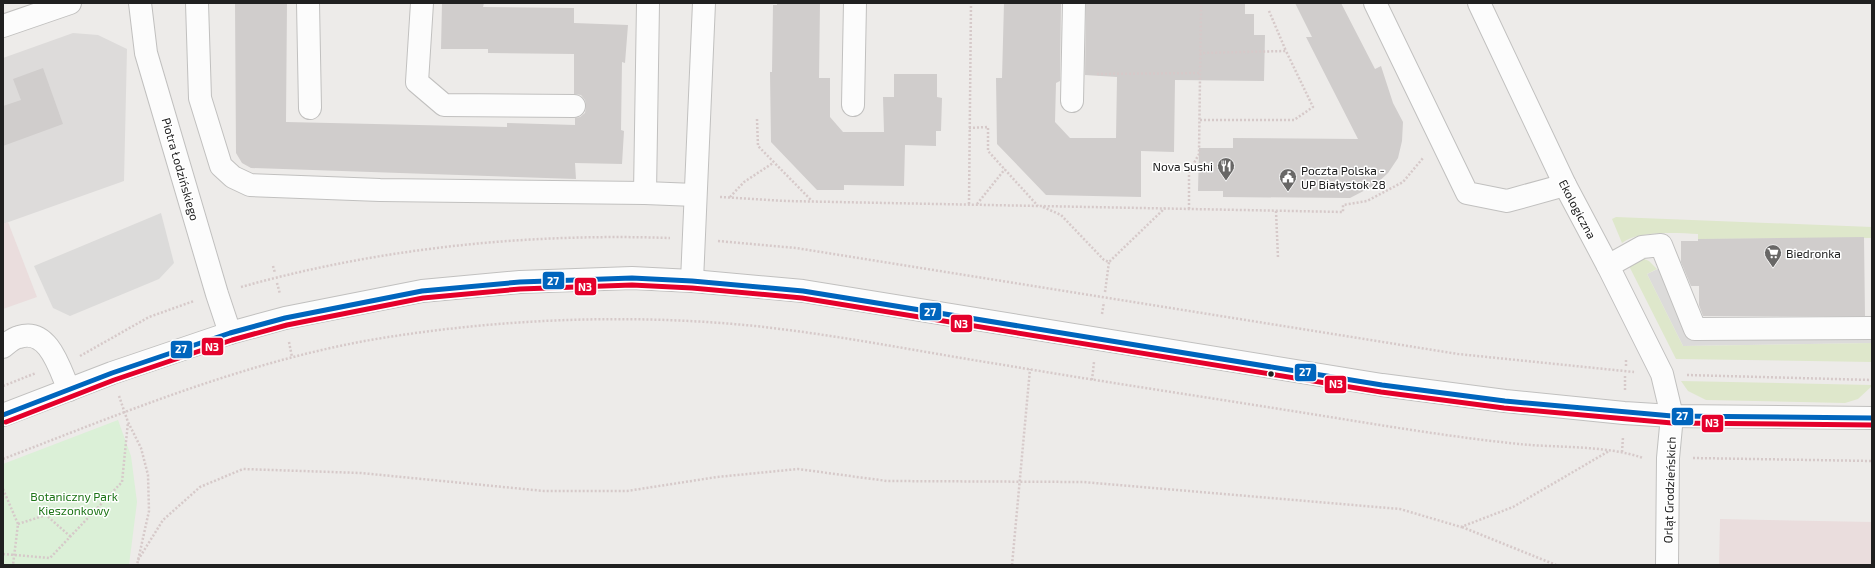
<svg xmlns="http://www.w3.org/2000/svg" width="1875" height="568" viewBox="0 0 1875 568" font-family="'Exo 2',sans-serif">
<rect width="100%" height="100%" fill="#edebe9"/>
<path fill="#dddbda" d="M 73,33 L 98,35 L 127,49 L 124,181 L 3,224 L 3,58 Z"/>
<g fill="#eadddd">
<path d="M 8,222 L 37,297 L 3,309 L 3,224 Z"/>
<path d="M 1720,519 L 1872,522 L 1872,565 L 1719,565 Z"/>
</g>
<g fill="#dcdbda">
<path d="M 161,213 L 174,263 L 159,279 L 70,316 L 53,308 L 34,266 Z"/>
<path d="M 1660,268 L 1694,331 L 1872,339 L 1872,343 L 1683,346 L 1647,274 Z"/>
</g>
<g fill="#dee7cb">
<path d="M 1616,217 L 1872,227 L 1872,238 L 1698,239 L 1698,234 C 1678,233 1638,230 1622,243 L 1612,219 Z"/>
<path d="M 1642,258 L 1649,261 L 1657,269 L 1647,274 L 1683,346 L 1871,343 L 1872,339 L 1872,362 L 1676,359 L 1628,264 Z"/>
<path d="M 1681,381 L 1872,385 L 1872,386 L 1858,399 L 1845,403 L 1706,400 L 1688,391 Z"/>
</g>
<path fill="#dbf0d7" d="M 118,420 L 131,456 L 137,502 L 129,565 L 3,565 L 3,464 Z"/>
<g fill="#d0cdcc">
<path d="M 235,3 L 287,3 L 286,122 L 507,127 L 507,123 L 575,125 L 575,118 L 580,117 L 585,113 L 586,106 L 585,100 L 581,95 L 574,94 L 574,54 L 488,53 L 488,49 L 441,49 L 442,3 L 484,3 L 483,7 L 574,8 L 574,23 L 628,25 L 625,63 L 622,62 L 621,130 L 624,131 L 622,164 L 575,163 L 576,179 L 251,168 L 242,163 L 236,153 Z"/>
<path d="M 777,3 L 820,3 L 819,78 L 830,78 L 830,117 L 843,132 L 884,132 L 883,97 L 894,97 L 894,74 L 937,74 L 937,97 L 942,98 L 941,131 L 936,131 L 936,146 L 905,145 L 904,186 L 844,185 L 844,190 L 817,190 L 771,142 L 770,72 L 772,72 L 773,5 L 777,5 Z"/>
<path d="M 1004,3 L 1061,4 L 1060,81 L 1056,83 L 1055,122 L 1070,138 L 1116,138 L 1117,77 L 1085,75 L 1086,3 L 1245,3 L 1245,14 L 1254,14 L 1254,35 L 1265,35 L 1264,81 L 1175,80 L 1174,152 L 1141,151 L 1141,197 L 1046,195 L 997,144 L 996,78 L 1002,78 Z"/>
<path d="M 1295,3 L 1341,3 L 1375,69 L 1381,66 L 1393,103 L 1403,122 L 1402,141 L 1398,158 L 1388,173 L 1375,185 L 1350,198 L 1223,197 L 1223,191 L 1198,191 L 1199,148 L 1233,148 L 1233,138 L 1358,139 L 1306,37 L 1312,37 Z"/>
<path d="M 43,68 L 63,124 L 3,146 L 3,106 L 21,100 L 13,79 Z"/>
<path d="M 1864,237 L 1865,316 L 1703,316 L 1699,305 L 1699,286 L 1691,286 L 1681,262 L 1681,241 L 1698,241 L 1698,239 Z"/>
</g>
<g fill="none" stroke-linecap="round" stroke-linejoin="round">
<g stroke="#c1c0bf" stroke-width="24">
<g id="minor">
<path d="M 140,3 L 146,53 L 217,294 L 230,333"/>
<path d="M 197,3 L 200,98 L 221,166 L 233,177 L 250,185 L 380,190 L 645,193"/>
<path d="M 308,3 L 310,108"/>
<path d="M 422,3 L 417,82 L 444,105 L 574,106"/>
<path d="M 648,3 L 645,193 L 695,195"/>
<path d="M 1375,3 L 1467,193 L 1507,201 L 1565,185"/>
<path d="M 1479,3 L 1565,185 L 1608,266 L 1662,374 L 1672,416 L 1668,458 L 1667,565"/>
<path d="M 3,26 L 70,3"/>
<path d="M 1072,101 L 1074,3"/>
<path d="M 853,105 L 855,3"/>
<path d="M 1608,266 L 1642,247 L 1661,245 L 1695,329 L 1872,328"/>
<path d="M 692,281 L 704,3"/>
<path d="M 3,347 C 8,343 13,338 19,337 C 49,327 60,370 69,390"/>
<path d="M 3,415 L 112,373 L 230,333 L 285,318 L 422,291 L 520,282 L 632,278 L 692,281 L 803,291 L 1382,385 L 1505,401 L 1624,413 L 1672,416 L 1872,418"/>
</g>
</g>
<g stroke="#d6c9c9" stroke-width="2.5" stroke-dasharray="2 2" stroke-linecap="butt">
<path d="M 1269,11 L 1286,51"/>
<path d="M 1097,74 L 1200,73"/>
<path d="M 757,119 L 758,146 L 811,200"/>
<path d="M 1200,120 L 1294,120 L 1313,107 L 1286,51 L 1200,53"/>
<path d="M 969,128 L 988,127 L 988,151 L 1038,206"/>
<path d="M 720,197 L 786,201 L 1343,212 L 1343,205 L 1367,201 L 1403,182 L 1423,158"/>
<path d="M 730,197 L 744,182 L 773,163"/>
<path d="M 969,204 L 971,3"/>
<path d="M 977,204 L 1005,169"/>
<path d="M 1043,207 L 1061,215 L 1104,260 L 1109,262 L 1165,208"/>
<path d="M 1189,209 L 1189,172 L 1199,154 L 1201,3"/>
<path d="M 1276,211 L 1278,258"/>
<path d="M 718,241 L 796,248 L 1458,354 L 1634,372"/>
<path d="M 273,266 L 275,273"/>
<path d="M 277,283 L 280,294"/>
<path d="M 241,287 C 380,248 526,233 670,238"/>
<path d="M 1105,292 L 1109,262"/>
<path d="M 1102,314 L 1104,302"/>
<path d="M 289,342 L 292,357"/>
<path d="M 80,356 L 149,317 L 194,301"/>
<path d="M 1626,366 L 1626,360"/>
<path d="M 1687,375 L 1872,380"/>
<path d="M 1092,380 L 1094,362"/>
<path d="M 3,386 L 36,373"/>
<path d="M 1625,390 L 1625,376"/>
<path d="M 119,396 L 128,422 L 141,448 L 148,475 L 149,511 L 137,565"/>
<path d="M 1622,452 L 1623,437"/>
<path d="M 1693,458 L 1872,461"/>
<path d="M 3,459 C 130,410 259,356 395,336 C 514,318 636,314 755,326 C 839,335 921,352 1004,365 C 1098,381 1192,395 1286,410 C 1363,422 1441,436 1519,444 C 1558,448 1606,445 1643,458"/>
<path d="M 3,489 L 18,524 L 13,565"/>
<path d="M 18,524 L 46,515 L 71,537"/>
<path d="M 1462,527 L 1556,565"/>
<path d="M 3,554 L 50,558 L 122,482 L 128,422"/>
<path d="M 138,560 L 163,520 L 200,487 L 243,469 L 361,473 L 544,491 L 627,491 L 717,477 L 798,469 L 887,481 L 1083,482 L 1400,509 L 1461,527 L 1513,507 L 1609,451"/>
<path d="M 1012,565 L 1030,369"/>
</g>
<use href="#minor" stroke="#fcfcfc" stroke-width="22"/>
<g stroke="#fff" stroke-width="8">
<path id="bus-1" d="M 3,415 L 112,373 L 230,333 L 285,318 L 422,291 L 520,282 L 632,278 L 692,281 L 803,291 L 1382,385 L 1505,401 L 1672,416 L 1872,418"/>
</g>
<g stroke="#fff" stroke-width="8">
<path id="bus-2" d="M 6,422 L 114,380 L 232,340 L 287,325 L 423,298 L 520,289 L 632,285 L 692,288 L 802,298 L 1381,392 L 1504,408 L 1672,423 L 1872,425"/>
</g>
<use href="#bus-1" stroke="#0065bd" stroke-width="5"/>
<use href="#bus-2" stroke="#e4002b" stroke-width="5"/>
</g>
<defs>
<g id="restaurant-pin" transform="scale(0.9)"><path d="M0 17L-7.5 6A9.5 9.5 0 1 1 7.5 6Z" fill="#686766" stroke="#fff"/><path d="M-5-6h1v4h1v-4h1v4h1v-4h1v5L-1.5 .5V6h-2V.5L-5-1ZM5-6V6H3V1.5H1.5Q1.5-4 5-6Z" fill="#fff"/></g>
<g id="civic-pin" transform="scale(0.9)"><path d="M0 17L-7.5 6A9.5 9.5 0 1 1 7.5 6Z" fill="#686766" stroke="#fff"/><path d="M-.6-6.5H3V-4.5H.6V-3L4-1V1h2V6H-6V1h2V-1L-.6-3ZM-1.2 2.5V6h2.4V2.5Z" fill="#fff"/></g>
<g id="supermarket-pin" transform="scale(0.9)"><path d="M0 17L-7.5 6A9.5 9.5 0 1 1 7.5 6Z" fill="#686766" stroke="#fff"/><path d="M-6-5.5h2.5l.6 2H6L4.5 2H-2.5L-4.4-4H-6ZM-1.5 3.2a1.3 1.3 0 1 0 .1 0ZM3 3.2a1.3 1.3 0 1 0 .1 0Z" fill="#fff"/></g>
</defs>
<g fill-rule="evenodd">
<use href="#restaurant-pin" x="1226" y="166"/>
<use href="#civic-pin" x="1288" y="177"/>
<use href="#supermarket-pin" x="1773" y="253"/>
</g>
<circle fill="#202020" stroke="#fff" stroke-width="1.5" cx="1271" cy="374" r="3.5"/>
<g text-anchor="middle" dominant-baseline="central" stroke-width="3" stroke-linejoin="round" paint-order="stroke">
<g font-size="12" fill="#202020" stroke="#fff" text-anchor="start">
<text x="1213" y="166" text-anchor="end">Nova Sushi</text>
<text x="1301" y="170">Poczta Polska -<tspan x="1301" dy="14">UP Białystok 28</tspan></text>
<text x="1786" y="253">Biedronka</text>
</g>
<g font-size="12" fill="#202020" stroke="#fff">
<text transform="translate(181 169) rotate(74)">Piotra Łodzińskiego</text>
<text transform="translate(1578 209) rotate(62)">Ekologiczna</text>
<text transform="translate(1669 490) rotate(-88)">Orląt Grodzieńskich</text>
</g>
<g font-size="12" fill="#1d7417" stroke="#fff">
<text x="74" y="496">Botaniczny Park<tspan x="74" dy="14">Kieszonkowy</tspan></text>
</g>
</g>
<g stroke="#fff" stroke-width="1.5">
<rect x="542" y="271" width="23" height="19" rx="4" fill="#0065bd"/>
<rect x="574" y="277" width="23" height="19" rx="4" fill="#e4002b"/>
<rect x="919" y="302" width="23" height="19" rx="4" fill="#0065bd"/>
<rect x="950" y="314" width="23" height="19" rx="4" fill="#e4002b"/>
<rect x="201" y="337" width="23" height="19" rx="4" fill="#e4002b"/>
<rect x="170" y="340" width="23" height="19" rx="4" fill="#0065bd"/>
<rect x="1294" y="363" width="23" height="19" rx="4" fill="#0065bd"/>
<rect x="1324" y="375" width="23" height="19" rx="4" fill="#e4002b"/>
<rect x="1671" y="407" width="23" height="19" rx="4" fill="#0065bd"/>
<rect x="1701" y="414" width="23" height="19" rx="4" fill="#e4002b"/>
</g>
<g font-size="11" text-anchor="middle" font-weight="bold" fill="#fff">
<text x="553" y="285">27</text>
<text x="585" y="291">N3</text>
<text x="930" y="316">27</text>
<text x="961" y="328">N3</text>
<text x="212" y="351">N3</text>
<text x="181" y="353">27</text>
<text x="1305" y="376">27</text>
<text x="1336" y="388">N3</text>
<text x="1682" y="420">27</text>
<text x="1712" y="427">N3</text>
</g>
<rect width="1875" height="568" fill="none" stroke="#202020" stroke-width="8"/>
</svg>
